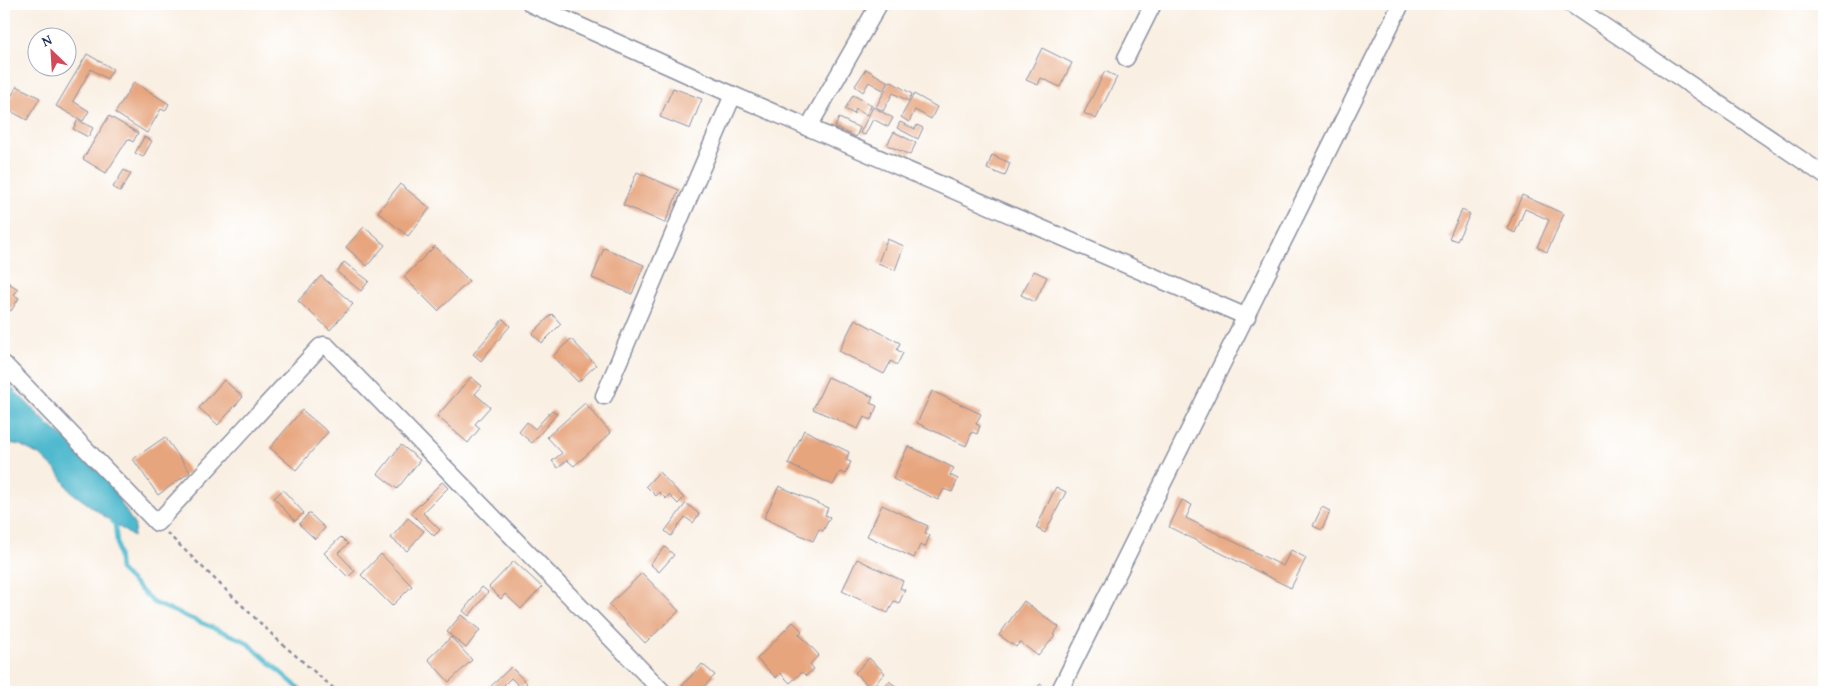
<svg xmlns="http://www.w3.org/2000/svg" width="1828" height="696" viewBox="0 0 1828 696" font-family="'Gentium Book Plus',serif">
<rect width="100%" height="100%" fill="#fff"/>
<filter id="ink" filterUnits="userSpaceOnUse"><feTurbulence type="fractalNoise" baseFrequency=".02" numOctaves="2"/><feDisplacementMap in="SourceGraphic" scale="10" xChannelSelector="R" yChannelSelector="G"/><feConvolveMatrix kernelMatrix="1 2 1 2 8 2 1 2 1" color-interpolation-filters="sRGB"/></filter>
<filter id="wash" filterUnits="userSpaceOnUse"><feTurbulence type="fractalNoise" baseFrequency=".0096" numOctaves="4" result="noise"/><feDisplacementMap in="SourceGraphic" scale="20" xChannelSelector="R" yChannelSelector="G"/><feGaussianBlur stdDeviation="1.12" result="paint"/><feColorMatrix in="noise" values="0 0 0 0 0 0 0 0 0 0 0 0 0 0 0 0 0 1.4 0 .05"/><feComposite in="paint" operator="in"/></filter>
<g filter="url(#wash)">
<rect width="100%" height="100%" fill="#f9efe2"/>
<path fill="#50b9ce" stroke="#367496" d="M 4,380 L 51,427 L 97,464 L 135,526 L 133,537 L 70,491 L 58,472 L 41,456 L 20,445 L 4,442 Z"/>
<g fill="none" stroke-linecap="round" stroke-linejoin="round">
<path stroke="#50b9ce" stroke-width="4.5" d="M 112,520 L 115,525 L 120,570 L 154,603 L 245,641 L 303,692"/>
</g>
<g id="blocks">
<g fill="#e7a57e">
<path d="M 1042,48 L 1072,63 L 1060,87 L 1041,78 L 1038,85 L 1026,80 Z"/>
<path d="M 87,54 L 113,69 L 107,79 L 91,69 L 73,101 L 89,111 L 83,121 L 56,106 Z"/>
<path d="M 866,69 L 888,82 L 883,90 L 869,82 L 863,92 L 855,86 Z"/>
<path d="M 1105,71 L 1117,77 L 1096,119 L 1084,113 Z"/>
<path d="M 890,81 L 912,94 L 908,101 L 893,93 L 883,111 L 876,107 Z"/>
<path d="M 134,82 L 169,104 L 165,111 L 161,109 L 147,133 L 115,113 Z"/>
<path d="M 17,86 L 40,98 L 27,120 L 5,108 Z"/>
<path d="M 673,88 L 702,99 L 690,129 L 660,117 Z"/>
<path d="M 914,94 L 937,107 L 931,119 L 915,110 L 909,122 L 901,117 Z"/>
<path d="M 853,95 L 872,105 L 866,115 L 856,109 L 854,114 L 845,109 Z"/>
<path d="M 873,107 L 893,118 L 888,127 L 873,119 L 865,135 L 860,133 Z"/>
<path d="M 109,116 L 138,133 L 133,142 L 128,139 L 106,173 L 83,159 Z"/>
<path d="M 839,118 L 860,128 L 856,137 L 835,127 Z"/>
<path d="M 78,120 L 93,128 L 88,137 L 73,129 Z"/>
<path d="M 900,122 L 915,129 L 917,125 L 923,128 L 918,139 L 897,128 Z"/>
<path d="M 894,132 L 916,143 L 910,155 L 887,145 Z"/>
<path d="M 144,137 L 152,141 L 143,157 L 135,153 Z"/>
<path d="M 992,155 L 1010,163 L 1005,176 L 987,169 Z"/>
<path d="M 124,170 L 131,174 L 120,192 L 113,187 Z"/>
<path d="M 637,172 L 679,190 L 665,223 L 623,205 Z"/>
<path d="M 400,184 L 430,208 L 408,236 L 378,212 Z"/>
<path d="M 1522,195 L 1564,214 L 1547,252 L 1537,247 L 1549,220 L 1525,209 L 1515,233 L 1507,229 Z"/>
<path d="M 1462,210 L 1470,214 L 1457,241 L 1449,238 Z"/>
<path d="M 364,227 L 385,245 L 367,266 L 346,247 Z"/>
<path d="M 887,239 L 904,246 L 895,270 L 878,263 Z"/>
<path d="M 435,246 L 469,281 L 438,311 L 404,277 Z"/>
<path d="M 604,248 L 644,265 L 632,294 L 592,278 Z"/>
<path d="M 344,262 L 369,281 L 361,291 L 337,272 Z"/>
<path d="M 1034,271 L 1047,277 L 1035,302 L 1021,295 Z"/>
<path d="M 321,276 L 353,304 L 330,330 L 298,301 Z"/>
<path d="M 4,280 L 18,289 L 14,295 L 19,298 L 11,311 L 6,308 L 4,312 Z"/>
<path d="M 552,314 L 561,324 L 542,343 L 532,334 Z"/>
<path d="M 503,319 L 510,326 L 481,361 L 473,354 Z"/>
<path d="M 855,319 L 900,343 L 897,350 L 903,353 L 897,365 L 891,361 L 884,374 L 839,351 Z"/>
<path d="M 571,339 L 596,365 L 578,382 L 553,356 Z"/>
<path d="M 471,377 L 482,386 L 475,394 L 490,407 L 475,424 L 480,428 L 468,443 L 437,416 Z"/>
<path d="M 828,377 L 873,397 L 870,403 L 877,406 L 871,420 L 864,417 L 858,429 L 813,409 Z"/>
<path d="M 224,380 L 243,397 L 218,425 L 199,408 Z"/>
<path d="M 932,391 L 981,414 L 976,424 L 980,426 L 977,434 L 972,432 L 966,446 L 917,423 Z"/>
<path d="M 585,403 L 611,433 L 574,466 L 567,460 L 558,468 L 552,461 L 562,453 L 547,437 Z"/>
<path d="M 302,410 L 328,432 L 296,470 L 270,448 Z"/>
<path d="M 552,410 L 557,414 L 532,443 L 519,432 L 527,422 L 535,429 Z"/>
<path d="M 804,430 L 849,452 L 846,460 L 851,462 L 845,474 L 840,472 L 833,485 L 788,464 Z"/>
<path d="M 165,437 L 190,472 L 158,495 L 133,459 Z"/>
<path d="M 401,445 L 420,460 L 397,489 L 378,474 Z"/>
<path d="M 908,446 L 954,468 L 950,475 L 958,479 L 952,492 L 944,489 L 938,500 L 893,479 Z"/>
<path d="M 659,472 L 684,498 L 678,504 L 669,495 L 666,499 L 659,492 L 656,496 L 646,486 Z"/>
<path d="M 442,482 L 448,488 L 423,513 L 440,530 L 434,536 L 411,513 Z"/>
<path d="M 779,486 L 828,508 L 825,515 L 830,517 L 823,531 L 819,529 L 813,541 L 764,518 Z"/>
<path d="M 1056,487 L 1066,492 L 1045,533 L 1036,528 Z"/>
<path d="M 283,490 L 304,513 L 295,521 L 274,498 Z"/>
<path d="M 1182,500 L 1192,505 L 1186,518 L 1283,566 L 1291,550 L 1306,558 L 1291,588 L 1169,527 Z"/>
<path d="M 686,503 L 699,514 L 693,523 L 685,517 L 671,536 L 665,531 Z"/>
<path d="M 882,505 L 928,526 L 925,533 L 930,535 L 925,547 L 920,545 L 914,558 L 867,536 Z"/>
<path d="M 1322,507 L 1330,511 L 1322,530 L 1313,526 Z"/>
<path d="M 309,513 L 325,528 L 315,539 L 299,524 Z"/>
<path d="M 408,518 L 424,531 L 407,551 L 391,538 Z"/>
<path d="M 341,537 L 348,544 L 338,553 L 355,571 L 348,577 L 324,553 Z"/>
<path d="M 665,547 L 674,555 L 659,572 L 650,564 Z"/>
<path d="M 381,554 L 412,586 L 392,606 L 361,575 Z"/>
<path d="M 857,559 L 903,581 L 900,588 L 905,590 L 899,603 L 894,601 L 888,613 L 842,591 Z"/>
<path d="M 514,561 L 542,587 L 521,609 L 505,594 L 501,599 L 489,587 Z"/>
<path d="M 642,573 L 679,611 L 645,643 L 609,605 Z"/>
<path d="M 482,587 L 488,592 L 469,616 L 463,611 Z"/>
<path d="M 1024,601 L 1059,627 L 1053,635 L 1055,636 L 1038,656 L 1020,642 L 1016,647 L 999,635 Z"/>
<path d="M 461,615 L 480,630 L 466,648 L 447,632 Z"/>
<path d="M 793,622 L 802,631 L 799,634 L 819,655 L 810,664 L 814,669 L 806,676 L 802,672 L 790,683 L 780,673 L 776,678 L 757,659 Z"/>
<path d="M 451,637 L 472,660 L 449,682 L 428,659 Z"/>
<path d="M 869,658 L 885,673 L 871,688 L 855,673 Z"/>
<path d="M 702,664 L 715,675 L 699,692 L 686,692 L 680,688 Z"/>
<path d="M 511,667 L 527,683 L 521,688 L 511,678 L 497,692 L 485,692 Z"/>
<path d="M 889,681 L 897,687 L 893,692 L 880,692 Z"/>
<path d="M 1040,684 L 1048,689 L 1045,692 L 1035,692 Z"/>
</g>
</g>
</g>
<g filter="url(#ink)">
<use href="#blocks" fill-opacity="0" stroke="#8a8fa0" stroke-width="1"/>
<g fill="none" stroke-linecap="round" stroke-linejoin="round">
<g stroke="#8a8fa0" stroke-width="19">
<g id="street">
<path d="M 531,4 L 733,95 L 1247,317"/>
<path d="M 1571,4 L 1824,175"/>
<path d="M 1126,58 L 1153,4"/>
<path d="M 808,128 L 879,4"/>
<path d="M 4,364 L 157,523 L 320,347 L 324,345 L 327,346 L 663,692"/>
<path d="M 604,396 L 733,95"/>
<path d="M 1059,692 L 1401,4"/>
</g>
</g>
<path stroke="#8a8fa0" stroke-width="2.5" stroke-dasharray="4 4" stroke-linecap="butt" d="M 167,533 L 281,643 L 338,692"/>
<use href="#street" stroke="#fff" stroke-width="16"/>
</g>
</g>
<rect width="1828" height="696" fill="none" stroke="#fff" stroke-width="20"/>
<g transform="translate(52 52) rotate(335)"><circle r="24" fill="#ffffff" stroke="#a4acbf"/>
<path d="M0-4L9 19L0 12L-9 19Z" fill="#d1495b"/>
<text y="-8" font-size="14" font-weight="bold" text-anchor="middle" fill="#1b2f5e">N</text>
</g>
</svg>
